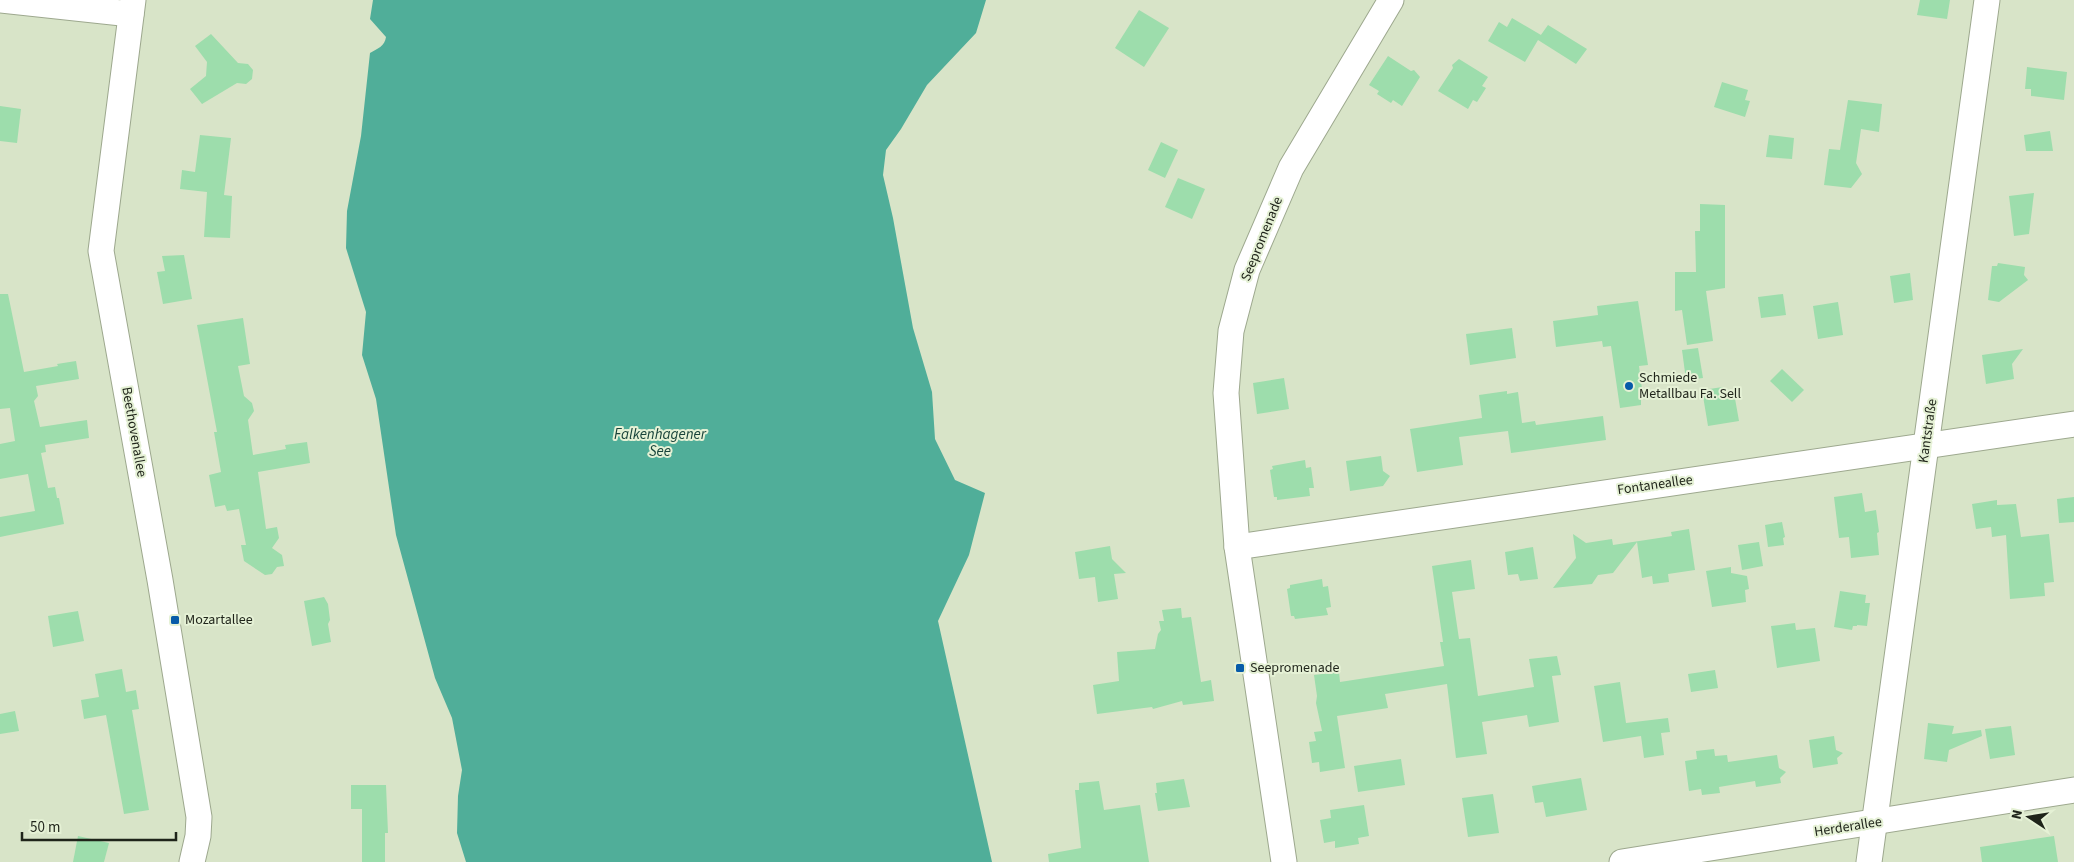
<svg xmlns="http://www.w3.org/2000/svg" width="2074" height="862" viewBox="0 0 2074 862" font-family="'Source Sans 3',sans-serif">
<rect width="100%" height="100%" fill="#d8e4c8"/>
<path fill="#50ae99" d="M 373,0 L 986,0 L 976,33 L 927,85 L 901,129 L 886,150 L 883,175 L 893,218 L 913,328 L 932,392 L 935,439 L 955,480 L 985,493 L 969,555 L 938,621 L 992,862 L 466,862 L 457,833 L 458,796 L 462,770 L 452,718 L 435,678 L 396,535 L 376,399 L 362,355 L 366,312 L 346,248 L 347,211 L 361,136 L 370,53 C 377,49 385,46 386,37 L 370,19 Z"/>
<g fill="#9dddac">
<path d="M 1920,0 L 1950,0 L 1947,19 L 1917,15 Z"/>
<path d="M 1139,10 L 1169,28 L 1144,67 L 1115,48 Z"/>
<path d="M 1512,18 L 1541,35 L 1538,39 L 1548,25 L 1587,49 L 1576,64 L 1538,40 L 1525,62 L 1488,41 L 1499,22 L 1507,27 Z"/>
<path d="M 211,34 L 238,63 L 248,64 L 253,70 L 252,79 L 246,84 L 237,83 L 202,104 L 190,89 L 206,76 L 207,62 L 195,46 Z"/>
<path d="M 1388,56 L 1411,71 L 1414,70 L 1420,77 L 1402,106 L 1393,100 L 1391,103 L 1377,94 L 1379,91 L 1369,85 Z"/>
<path d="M 1459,59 L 1488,77 L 1482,86 L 1486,88 L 1477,102 L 1473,100 L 1468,109 L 1438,91 L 1453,68 L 1452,65 Z"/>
<path d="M 2027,67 L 2067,72 L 2064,100 L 2031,96 L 2031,89 L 2025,89 Z"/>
<path d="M 1722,82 L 1748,90 L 1745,100 L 1750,101 L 1745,117 L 1714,107 Z"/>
<path d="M 1848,100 L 1882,104 L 1879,132 L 1861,129 L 1856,163 L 1862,174 L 1851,188 L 1824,185 L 1829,149 L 1840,150 Z"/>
<path d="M 0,106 L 21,109 L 17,143 L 0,141 Z"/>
<path d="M 2050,131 L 2053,151 L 2026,151 L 2024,135 Z"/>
<path d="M 200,135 L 231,138 L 224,195 L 232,196 L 230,238 L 204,237 L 207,192 L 180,189 L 182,170 L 195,172 Z"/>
<path d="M 1769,135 L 1794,138 L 1792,159 L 1766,157 Z"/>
<path d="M 1161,142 L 1178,150 L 1165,178 L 1148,170 Z"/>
<path d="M 1178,178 L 1205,189 L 1192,219 L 1165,207 Z"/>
<path d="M 2034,193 L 2029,234 L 2014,236 L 2009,196 Z"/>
<path d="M 1700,204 L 1725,205 L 1725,288 L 1706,291 L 1713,341 L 1687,345 L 1682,310 L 1675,311 L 1675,272 L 1696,272 L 1695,231 L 1700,231 Z"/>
<path d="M 184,255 L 192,299 L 163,304 L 157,272 L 165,271 L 162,256 Z"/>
<path d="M 1998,263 L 2025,267 L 2024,275 L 2028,280 L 1999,302 L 1988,300 L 1992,266 L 1997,266 Z"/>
<path d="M 1910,273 L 1913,300 L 1894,303 L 1890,276 Z"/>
<path d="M 0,294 L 8,294 L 24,372 L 58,366 L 57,364 L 76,361 L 79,379 L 36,386 L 38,396 L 34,401 L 40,427 L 87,420 L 89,438 L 45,445 L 46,452 L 41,453 L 48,488 L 55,487 L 57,498 L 59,498 L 64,524 L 0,537 L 0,517 L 35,511 L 28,474 L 0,479 L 0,444 L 15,441 L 10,408 L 0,409 Z"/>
<path d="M 1783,294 L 1786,315 L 1761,318 L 1758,297 Z"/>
<path d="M 1638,301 L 1648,365 L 1639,366 L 1643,397 L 1641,398 L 1641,405 L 1620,408 L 1611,346 L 1603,347 L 1602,341 L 1556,347 L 1553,321 L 1598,315 L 1597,306 Z"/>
<path d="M 1838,302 L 1843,335 L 1818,339 L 1813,306 Z"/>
<path d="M 243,318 L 250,364 L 238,366 L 244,396 L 252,403 L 254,411 L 248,420 L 253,455 L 286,449 L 285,445 L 307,442 L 310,463 L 258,472 L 266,529 L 277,527 L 279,538 L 272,548 L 282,555 L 284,566 L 277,567 L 272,574 L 265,575 L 244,561 L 241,545 L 246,545 L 239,509 L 227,511 L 225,505 L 215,507 L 209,475 L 221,472 L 214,432 L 217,432 L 197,325 Z"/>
<path d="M 1512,328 L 1516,358 L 1470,365 L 1466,334 Z"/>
<path d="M 1698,348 L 1703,378 L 1686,380 L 1682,350 Z"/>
<path d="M 2023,349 L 2012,364 L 2014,379 L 1986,384 L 1982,355 Z"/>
<path d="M 1782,369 L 1804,390 L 1792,402 L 1770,381 Z"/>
<path d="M 1284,378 L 1289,409 L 1257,414 L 1253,383 Z"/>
<path d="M 1723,387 L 1725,394 L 1734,393 L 1739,421 L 1708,426 L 1702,390 Z"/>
<path d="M 1507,391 L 1507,394 L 1518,392 L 1522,423 L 1535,421 L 1536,425 L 1603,416 L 1606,440 L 1511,453 L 1508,431 L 1459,437 L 1463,465 L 1417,472 L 1410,429 L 1482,418 L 1479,395 Z"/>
<path d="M 1381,456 L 1383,471 L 1390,476 L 1383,486 L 1350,491 L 1346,461 Z"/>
<path d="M 1305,460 L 1306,468 L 1311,467 L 1314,488 L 1309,488 L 1310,496 L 1277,500 L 1277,497 L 1274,497 L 1270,470 L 1273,469 L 1272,466 Z"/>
<path d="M 1862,493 L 1865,512 L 1876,510 L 1879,532 L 1877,533 L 1879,555 L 1851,558 L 1849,537 L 1839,538 L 1834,497 Z"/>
<path d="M 2074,497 L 2074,522 L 2059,523 L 2057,499 Z"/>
<path d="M 1997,500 L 1997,505 L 2016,504 L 2021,537 L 2049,534 L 2054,582 L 2044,583 L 2045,596 L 2010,599 L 2006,535 L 1992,537 L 1991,527 L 1976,529 L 1972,504 Z"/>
<path d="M 1782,522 L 1785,537 L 1783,538 L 1784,545 L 1768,547 L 1765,525 Z"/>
<path d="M 1689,529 L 1695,570 L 1668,574 L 1669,582 L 1653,584 L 1652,576 L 1642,578 L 1637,542 L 1613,573 L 1598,575 L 1592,584 L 1553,588 L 1576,558 L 1573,534 L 1586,543 L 1612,539 L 1613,545 L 1672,536 L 1671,532 Z"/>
<path d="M 1759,542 L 1763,566 L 1742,570 L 1738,545 Z"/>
<path d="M 1110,546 L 1112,559 L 1126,573 L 1114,574 L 1118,599 L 1098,602 L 1095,577 L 1079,579 L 1075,552 Z"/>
<path d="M 1533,547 L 1538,579 L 1520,581 L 1518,574 L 1508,575 L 1505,552 Z"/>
<path d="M 1471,560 L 1475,589 L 1452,592 L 1459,639 L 1470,638 L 1478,696 L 1534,687 L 1529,659 L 1557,656 L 1561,675 L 1552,676 L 1559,722 L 1529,727 L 1527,715 L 1482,722 L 1487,754 L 1456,758 L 1447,684 L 1385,694 L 1388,708 L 1337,716 L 1345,768 L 1320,772 L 1319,762 L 1312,763 L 1309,742 L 1316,741 L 1314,732 L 1322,731 L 1316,703 L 1317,696 L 1314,675 L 1339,672 L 1340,682 L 1444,666 L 1440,642 L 1443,642 L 1432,566 Z"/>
<path d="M 1731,567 L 1731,573 L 1747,576 L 1749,589 L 1745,590 L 1746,602 L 1712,607 L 1706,571 Z"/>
<path d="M 1322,579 L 1323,587 L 1328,586 L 1331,607 L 1326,608 L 1328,615 L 1295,619 L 1294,616 L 1291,616 L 1287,589 L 1290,588 L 1290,585 Z"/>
<path d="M 1840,591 L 1866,595 L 1865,603 L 1870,603 L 1867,626 L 1857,625 L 1857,626 L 1853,626 L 1852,630 L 1834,627 Z"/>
<path d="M 324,597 L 328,604 L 330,620 L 328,624 L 331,642 L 312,646 L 304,601 Z"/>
<path d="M 1181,608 L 1182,618 L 1191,617 L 1201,682 L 1211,680 L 1214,701 L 1183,705 L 1182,701 L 1153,709 L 1152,707 L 1097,714 L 1093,685 L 1119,681 L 1117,652 L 1155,649 L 1158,634 L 1161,630 L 1159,621 L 1164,621 L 1162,610 Z"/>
<path d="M 78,611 L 84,641 L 53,647 L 48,616 Z"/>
<path d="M 1795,623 L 1796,630 L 1815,628 L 1820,661 L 1777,668 L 1771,626 Z"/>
<path d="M 122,669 L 126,692 L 136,690 L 139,709 L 132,710 L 149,810 L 124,814 L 106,715 L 84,719 L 81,700 L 99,697 L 95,674 Z"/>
<path d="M 1715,670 L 1718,688 L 1691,692 L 1688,674 Z"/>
<path d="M 1620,682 L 1626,723 L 1668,718 L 1670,732 L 1661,733 L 1664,755 L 1644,758 L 1641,736 L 1603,742 L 1594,686 Z"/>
<path d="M 15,711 L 19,731 L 0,734 L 0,714 Z"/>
<path d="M 1928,723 L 1954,726 L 1952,734 L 1981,730 L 1982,736 L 1949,750 L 1947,762 L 1924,759 Z"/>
<path d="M 2011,726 L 2015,755 L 1990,759 L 1985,729 Z"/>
<path d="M 1834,736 L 1836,750 L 1843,753 L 1837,758 L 1838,764 L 1813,768 L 1809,740 Z"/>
<path d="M 1714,749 L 1715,756 L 1727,755 L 1728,762 L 1777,755 L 1779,768 L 1786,772 L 1780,778 L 1781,783 L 1756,787 L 1755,781 L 1719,787 L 1720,793 L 1702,795 L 1701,789 L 1689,791 L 1685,761 L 1697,759 L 1696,751 Z"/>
<path d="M 1401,759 L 1405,785 L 1358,792 L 1354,766 Z"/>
<path d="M 1581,778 L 1587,810 L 1546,817 L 1543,802 L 1535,803 L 1532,786 Z"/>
<path d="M 1184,779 L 1190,807 L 1158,811 L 1155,793 L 1157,793 L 1156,783 Z"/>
<path d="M 1099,781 L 1104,810 L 1140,805 L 1149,862 L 1049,862 L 1048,854 L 1081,848 L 1075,790 L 1079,790 L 1079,783 Z"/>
<path d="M 351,785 L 386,785 L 388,833 L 385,833 L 385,862 L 362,862 L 362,809 L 351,809 Z"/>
<path d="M 1493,794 L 1499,833 L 1468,837 L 1462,798 Z"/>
<path d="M 1364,805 L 1369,836 L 1358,838 L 1359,844 L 1335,848 L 1335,841 L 1324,843 L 1320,820 L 1331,818 L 1330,810 Z"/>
<path d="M 78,836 L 109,843 L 104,862 L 73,862 Z"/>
<path d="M 2054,836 L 2058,862 L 1982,862 L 1980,847 Z"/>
</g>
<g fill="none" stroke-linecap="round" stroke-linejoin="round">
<g stroke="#9da88e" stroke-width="27">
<g id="minor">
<path d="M 0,0 L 131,14"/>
<path d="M 133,0 L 101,251 L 160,580 L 199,817 L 198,836 L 192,862"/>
<path d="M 1237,547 L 2074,424"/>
<path d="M 1284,862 L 1237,547 L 1226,393 L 1231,331 L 1247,270 L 1291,168 L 1391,0"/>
<path d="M 1622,862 L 2074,790"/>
<path d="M 1869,862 L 1987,0"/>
</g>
</g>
<use href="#minor" stroke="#fff" stroke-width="25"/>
</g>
<g fill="#075ba9" stroke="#e5f1d5" stroke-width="2">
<circle cx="1629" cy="386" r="5"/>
<rect x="170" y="615" width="10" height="10" rx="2.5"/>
<rect x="1235" y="663" width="10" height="10" rx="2.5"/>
</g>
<g text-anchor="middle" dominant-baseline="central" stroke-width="4" stroke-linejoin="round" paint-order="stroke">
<g font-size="14" fill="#1f241a" stroke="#e5f1d5">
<text transform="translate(1262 239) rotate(-68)">Seepromenade</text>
<text transform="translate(1928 431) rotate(-82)">Kantstraße</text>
<text transform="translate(134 432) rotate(80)">Beethovenallee</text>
<text transform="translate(1655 485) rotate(-8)">Fontaneallee</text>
<text transform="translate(1848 827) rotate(-9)">Herderallee</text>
</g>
<g font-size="14" fill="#1f241a" stroke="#e5f1d5" text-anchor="start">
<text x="1639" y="378">Schmiede<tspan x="1639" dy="16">Metallbau Fa. Sell</tspan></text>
<text x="185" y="620">Mozartallee</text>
<text x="1250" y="668">Seepromenade</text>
</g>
<g font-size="15" font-style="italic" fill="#18433a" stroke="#e5f1d5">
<text x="660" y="434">Falkenhagener<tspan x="660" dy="17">See</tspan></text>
</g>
</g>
<g transform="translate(2029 817) rotate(282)" stroke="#e5f1d5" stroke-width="4" paint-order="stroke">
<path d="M0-4L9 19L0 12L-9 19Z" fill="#1f241a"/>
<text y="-8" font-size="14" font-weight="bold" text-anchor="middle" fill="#1f241a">N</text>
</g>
<path d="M22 832v8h154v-8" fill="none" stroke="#1f241a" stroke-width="2.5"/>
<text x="30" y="832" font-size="15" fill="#1f241a" stroke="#e5f1d5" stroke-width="4" paint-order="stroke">50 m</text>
</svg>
